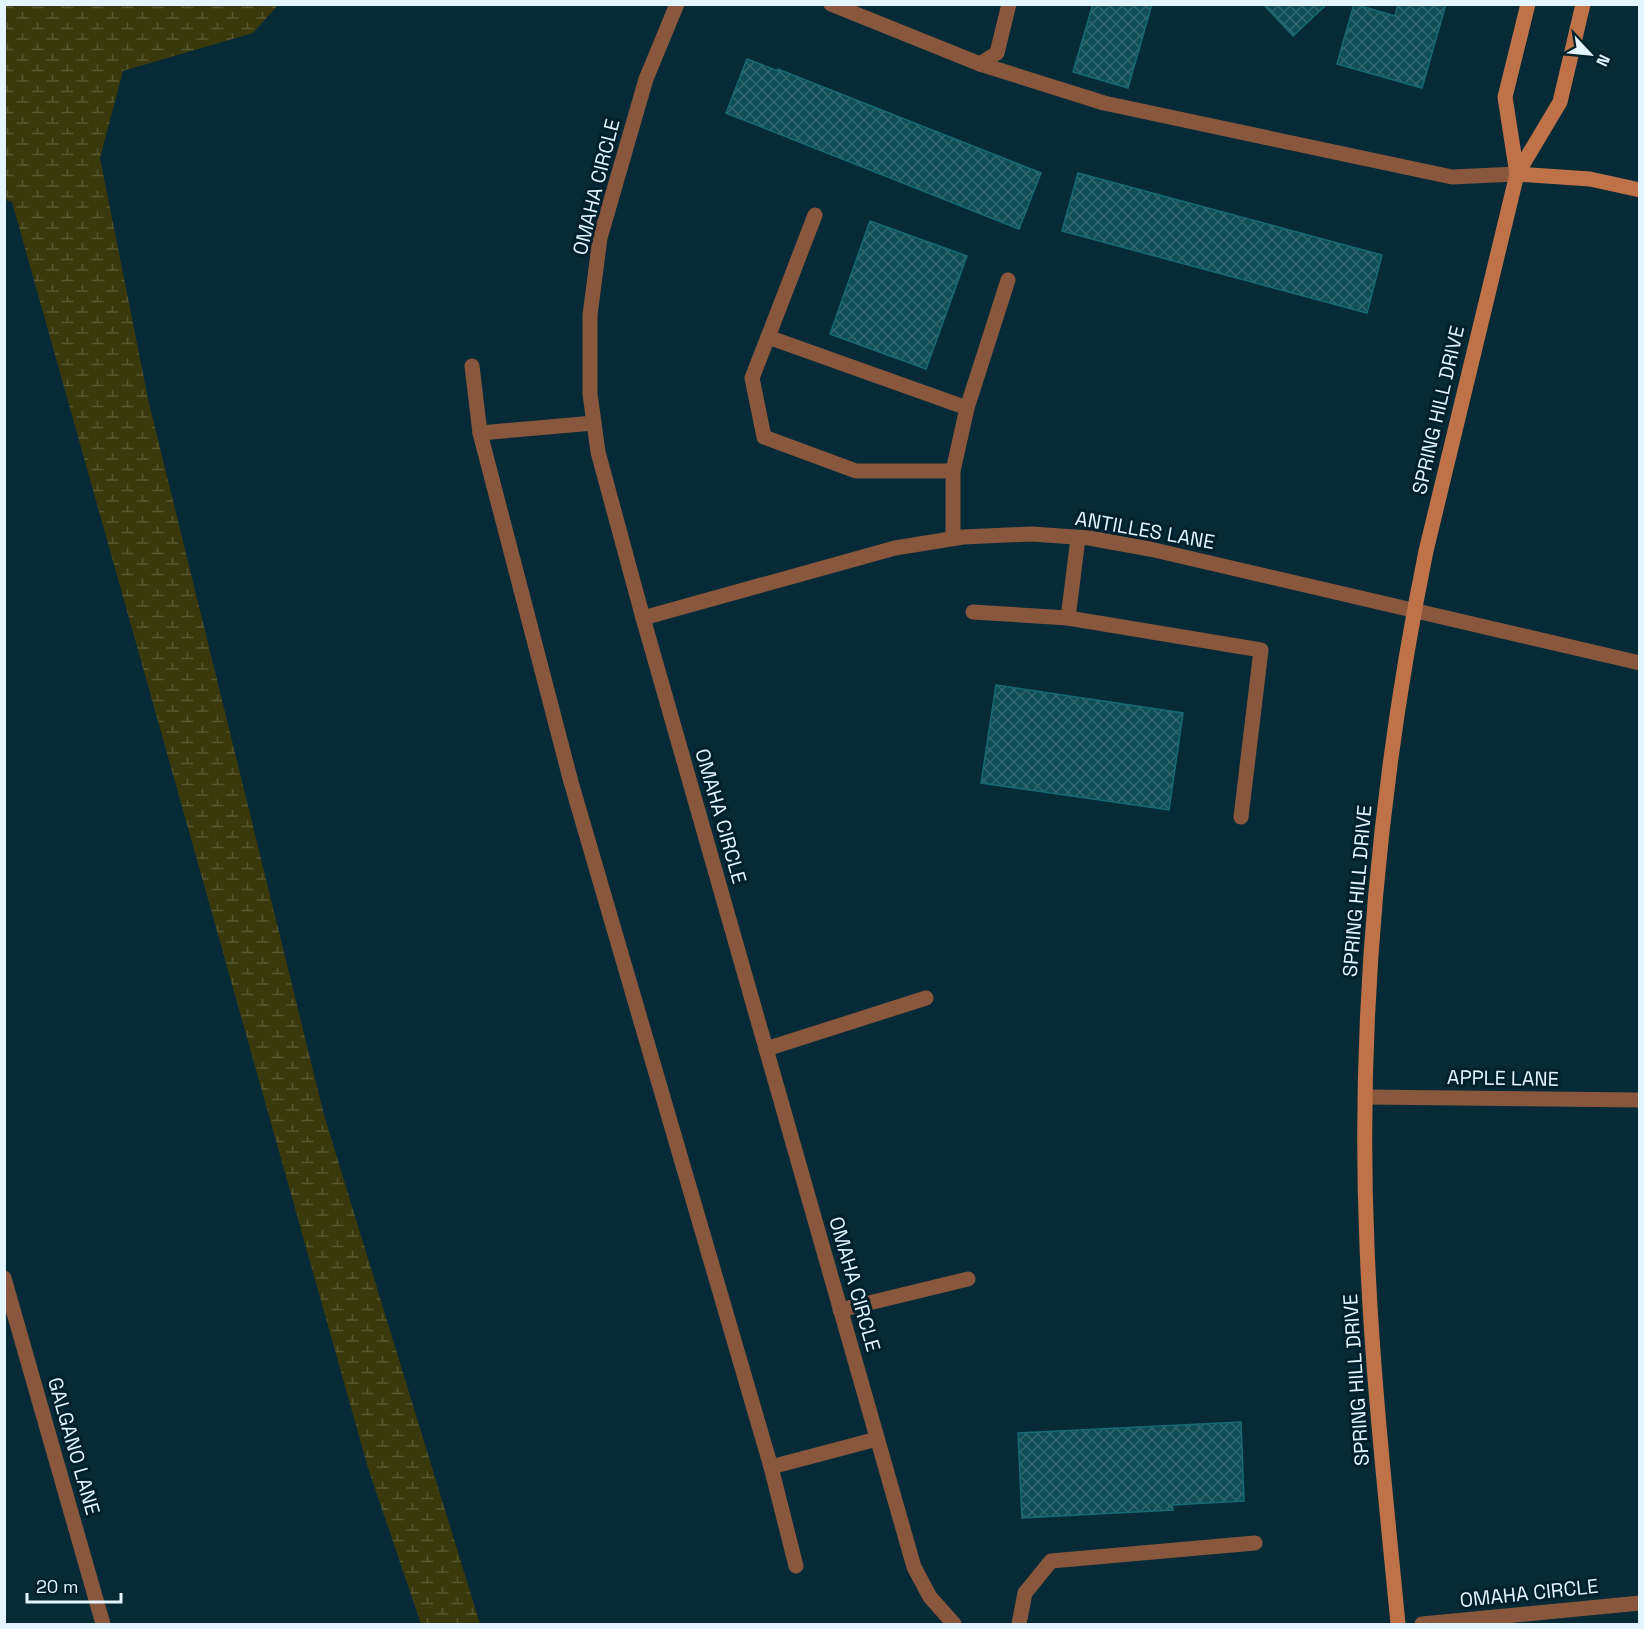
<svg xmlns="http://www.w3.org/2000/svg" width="1644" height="1629" viewBox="0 0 1644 1629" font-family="'Space Grotesk',sans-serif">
<defs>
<pattern id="wetland-marsh" width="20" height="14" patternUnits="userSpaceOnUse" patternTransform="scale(1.5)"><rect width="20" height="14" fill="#3a390d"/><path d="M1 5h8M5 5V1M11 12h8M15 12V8" fill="none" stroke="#565631"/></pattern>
<pattern id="building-cross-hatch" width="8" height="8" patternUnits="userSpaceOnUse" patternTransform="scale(1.5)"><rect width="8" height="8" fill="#0f4e56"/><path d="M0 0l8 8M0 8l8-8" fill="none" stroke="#32686f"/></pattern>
</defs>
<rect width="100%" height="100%" fill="#072a37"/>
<path fill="url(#wetland-marsh)" d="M 4,5 L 278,5 L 253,33 L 123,71 L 100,158 L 148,399 L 324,1115 L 480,1624 L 421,1624 L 368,1468 L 12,202 L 5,200 Z"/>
<g fill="url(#building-cross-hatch)" stroke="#166a75" stroke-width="1.5">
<path d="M 1093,4 L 1152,4 L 1128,88 L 1073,72 Z"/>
<path d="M 1263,4 L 1327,4 L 1293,36 Z"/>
<path d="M 1354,4 L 1395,16 L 1398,4 L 1446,4 L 1422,88 L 1337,64 Z"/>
<path d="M 747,59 L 778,71 L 778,69 L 1041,173 L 1019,229 L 726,113 Z"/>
<path d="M 1078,173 L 1382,255 L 1367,313 L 1062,231 Z"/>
<path d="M 870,221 L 967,256 L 926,369 L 830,334 Z"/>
<path d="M 996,685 L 1183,713 L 1169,810 L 981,783 Z"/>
<path d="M 1241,1422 L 1244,1501 L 1172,1505 L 1173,1510 L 1022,1518 L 1018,1433 Z"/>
</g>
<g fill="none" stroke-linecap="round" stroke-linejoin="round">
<g stroke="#88573d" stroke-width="15">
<path d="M 831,4 L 980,64"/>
<path d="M 768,337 L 815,215"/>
<path d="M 472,366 L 480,433"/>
<path d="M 594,423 L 480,433 L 571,782 L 771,1467 L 877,1439"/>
<path d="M 953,471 L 856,471 L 764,437 L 752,378 L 768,337 L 967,408"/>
<path d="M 953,538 L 953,471 L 967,408 L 1008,280"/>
<path d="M 973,612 L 1068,618 L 1078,538"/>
<path d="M 1068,618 L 1261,650 L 1241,817"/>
<path d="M 766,1049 L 926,998"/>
<path d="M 840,1310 L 968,1279"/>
<path d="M 771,1467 L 796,1566"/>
<path d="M 1019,1624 L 1025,1593 L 1051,1561 L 1255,1543"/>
</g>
<g stroke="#88573d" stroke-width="15">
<path d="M 677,4 L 646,79 L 600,238 L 590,315 L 590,394 L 598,452 L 643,618 L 914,1567 L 930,1597 L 954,1624"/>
<path d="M 980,64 L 1104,103 L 1452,177 L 1517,174"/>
<path d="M 980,64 L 997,53 L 1009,4"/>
<path d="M 643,618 L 895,548 L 963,537 L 1032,534 L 1089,538 L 1150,549 L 1640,663"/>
<path d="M 1365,1097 L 1640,1100"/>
<path d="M 4,1278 L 103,1624"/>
<path d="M 1422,1624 L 1640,1603"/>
</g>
<g stroke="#bf7247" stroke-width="15">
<path d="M 1517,174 L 1505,97 L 1528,4"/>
<path d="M 1517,174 L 1590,179 L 1640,190"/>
<path d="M 1398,1624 C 1386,1499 1372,1373 1367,1246 C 1357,1016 1380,777 1426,551 L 1517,174 L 1560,102 L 1583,4"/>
</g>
</g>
<g text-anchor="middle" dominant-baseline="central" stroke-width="6" stroke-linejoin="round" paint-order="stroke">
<g font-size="20" fill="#e3f6ff" stroke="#00202d">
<text transform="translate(596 187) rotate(-76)">OMAHA CIRCLE</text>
<text transform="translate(1438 410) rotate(-77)">SPRING HILL DRIVE</text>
<text transform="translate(1145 530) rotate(10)">ANTILLES LANE</text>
<text transform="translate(721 816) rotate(74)">OMAHA CIRCLE</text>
<text transform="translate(1357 891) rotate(-85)">SPRING HILL DRIVE</text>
<text transform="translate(1503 1078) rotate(1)">APPLE LANE</text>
<text transform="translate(855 1284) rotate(74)">OMAHA CIRCLE</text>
<text transform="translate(1356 1380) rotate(-94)">SPRING HILL DRIVE</text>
<text transform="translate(74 1446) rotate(74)">GALGANO LANE</text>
<text transform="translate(1529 1593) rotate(-6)">OMAHA CIRCLE</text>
</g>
</g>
<rect width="1644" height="1629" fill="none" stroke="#e3f6ff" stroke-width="12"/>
<g transform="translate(1590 54) rotate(116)" stroke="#00202d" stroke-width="4.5" paint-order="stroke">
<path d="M0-4.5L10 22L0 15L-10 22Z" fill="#e3f6ff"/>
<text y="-9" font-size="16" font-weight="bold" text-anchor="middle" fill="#e3f6ff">N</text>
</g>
<path d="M27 1593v9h94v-9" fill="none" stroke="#e3f6ff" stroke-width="3"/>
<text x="36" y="1593" font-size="18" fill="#e3f6ff" stroke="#00202d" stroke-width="4.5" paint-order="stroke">20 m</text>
</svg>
